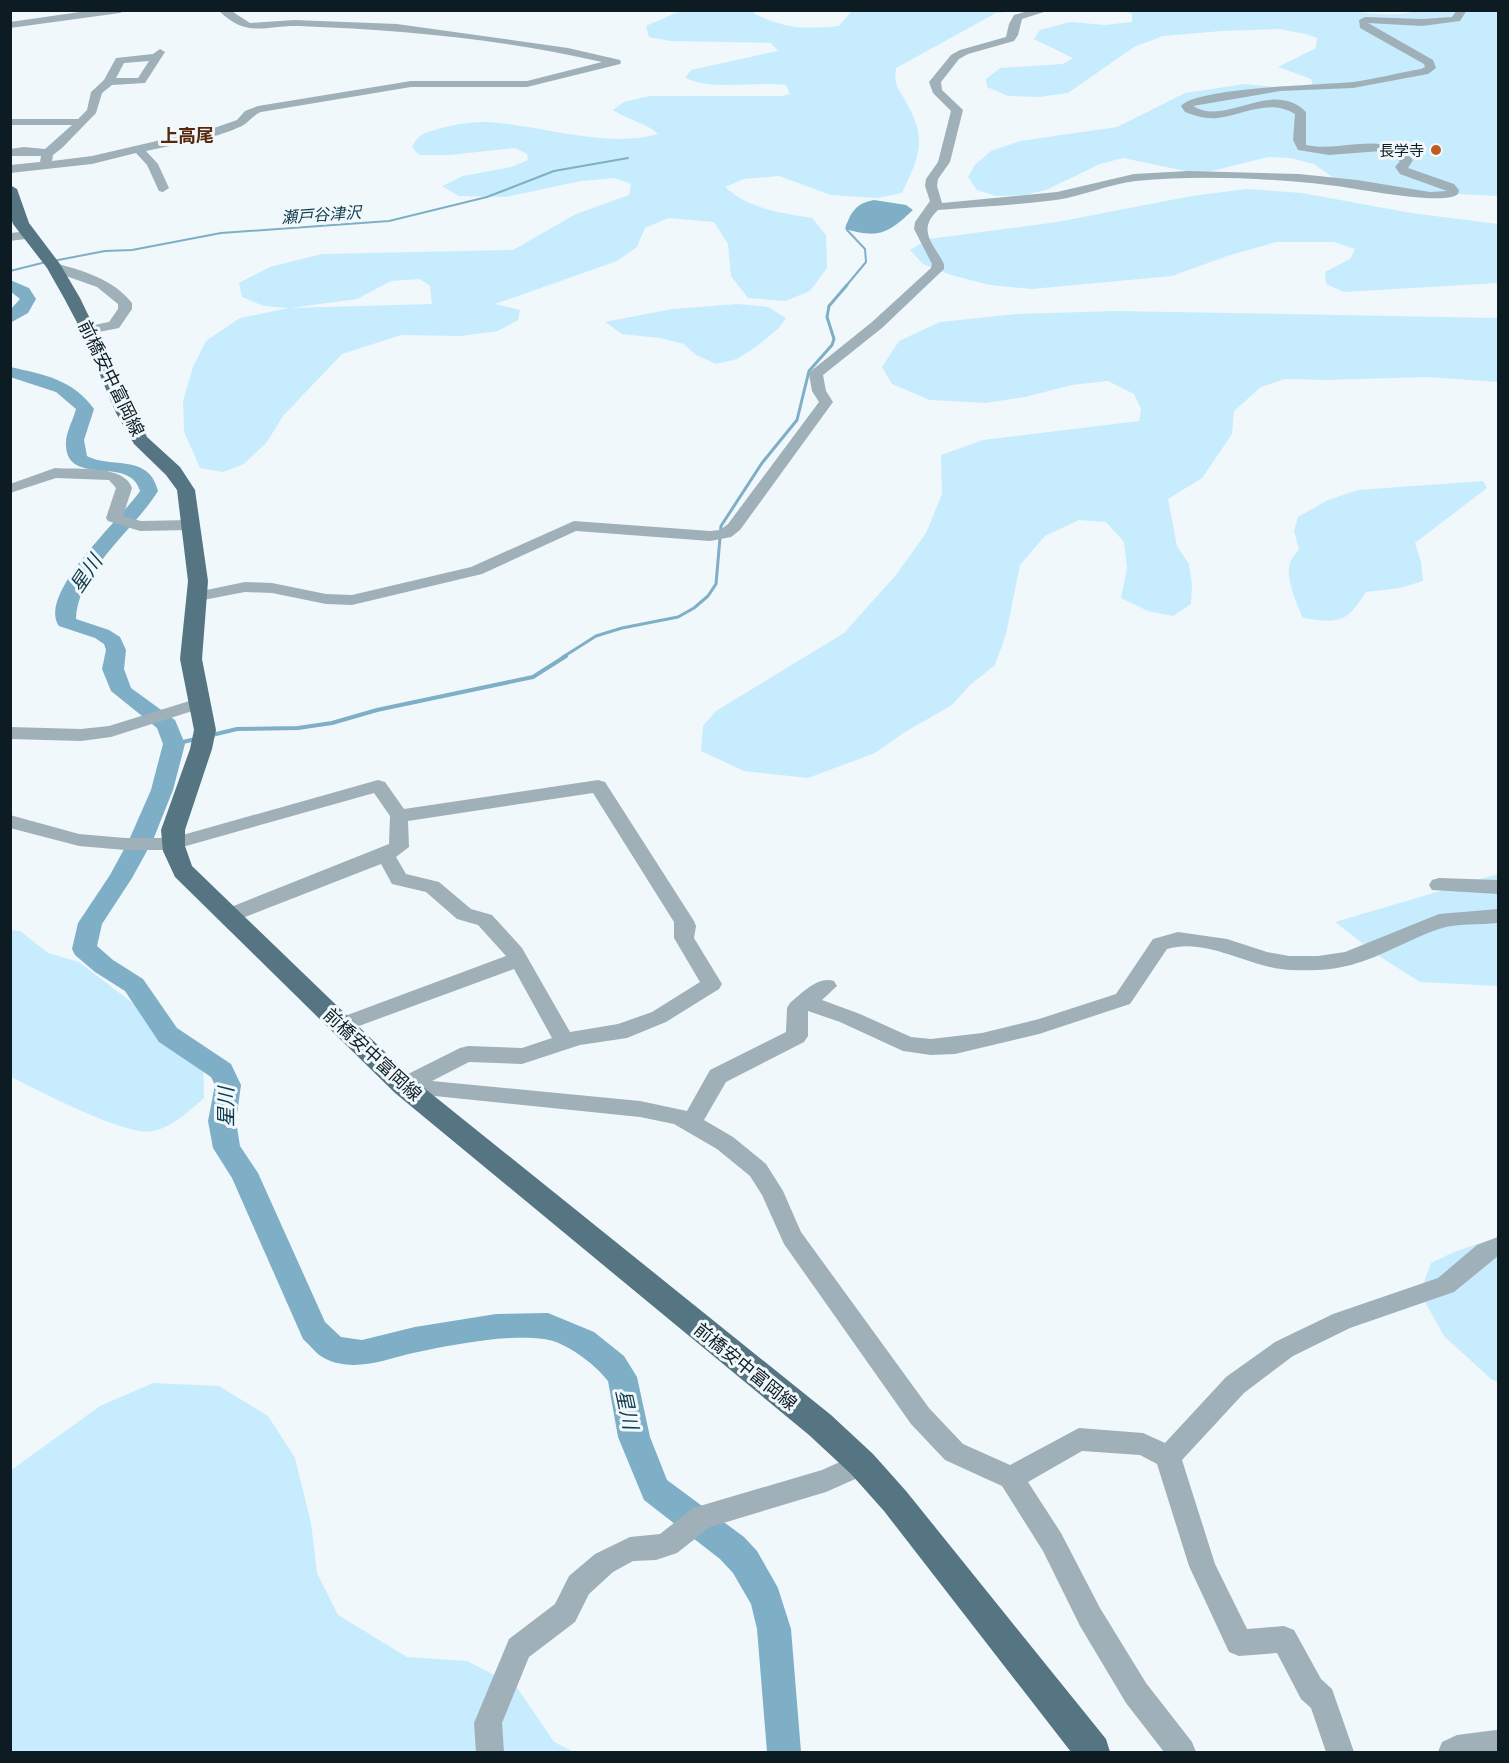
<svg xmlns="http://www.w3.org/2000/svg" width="1509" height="1763" viewBox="0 0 1509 1763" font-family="Lato,'Noto Sans JP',sans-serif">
<rect width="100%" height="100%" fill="#f0f8fc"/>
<g fill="#c7ecfd" fill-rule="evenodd">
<path d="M 1123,10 L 1346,10 C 1371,14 1396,17 1420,10 L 1498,11 L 1498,196 L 1358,189 L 1342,184 L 1314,164 L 1290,158 L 1268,157 L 1200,174 L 1123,158 L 1100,164 L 1046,190 L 1025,195 L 996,196 L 977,190 L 968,177 L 975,165 L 991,151 L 1020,141 L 1117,127 L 1185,93 L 1245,84 L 1293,89 L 1313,87 L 1311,79 L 1278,67 L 1316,48 L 1317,38 L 1306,34 L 1279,29 L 1222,31 L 1163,36 L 1134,47 L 1068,93 L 1039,97 L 1008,96 L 987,87 L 986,79 L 1000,68 L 1063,64 L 1073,58 L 1034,39 L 1040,30 L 1070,22 L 1105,25 L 1132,22 L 1132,14 Z"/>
<path d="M 680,11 L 753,11 L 755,14 C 787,29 804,29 839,26 L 852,11 L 1015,11 L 996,13 L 896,68 C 894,86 898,87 906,102 C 928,139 919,157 902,193 L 877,198 L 831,195 L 779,176 L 744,179 L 725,187 C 749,209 781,213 812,218 L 826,235 L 827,268 L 810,291 L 785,301 L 748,298 L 731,276 L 728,244 L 714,222 L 668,218 L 645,228 L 637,247 L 617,261 L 495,304 L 520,310 L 518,320 L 498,331 L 460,336 L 401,335 L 342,354 L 283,416 L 267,442 L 244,464 L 223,472 L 200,468 L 184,432 L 183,401 L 193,367 L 206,341 L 240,318 L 289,308 L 264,306 L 242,297 L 239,283 L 270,267 L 322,254 L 513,250 L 576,214 L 629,195 L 631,184 L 615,178 L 581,181 L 506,197 L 459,196 L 442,186 L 463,176 L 511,167 L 528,160 L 527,154 L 515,148 L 450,155 L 419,155 L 412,147 C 414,143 417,138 420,136 C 433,127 473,121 488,122 C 539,125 609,149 658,134 C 647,123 628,120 613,110 L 624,102 L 650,96 L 782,96 L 790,94 L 786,85 C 753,81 715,91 685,78 L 691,70 L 778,51 L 771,43 L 670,41 L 649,37 L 646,26 ZM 420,279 L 430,286 L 432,304 L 290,308 L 357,299 L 391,281 Z"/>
<path d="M 1246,189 L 1302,193 L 1411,213 L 1498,224 L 1498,283 L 1344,292 L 1326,284 L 1325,272 L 1350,259 L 1355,249 L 1334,242 L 1276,242 L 1227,256 L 1172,276 L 1032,289 L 990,285 L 951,275 L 923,264 L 910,250 L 929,239 L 1057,222 L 1192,196 Z"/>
<path d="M 738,304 L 768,307 L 786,318 L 779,328 L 757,346 L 737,359 L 716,364 L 696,355 L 684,344 L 660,338 L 622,334 L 605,322 L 672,309 Z"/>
<path d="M 1116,311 L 1498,318 L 1498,382 L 1427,377 L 1325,380 L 1285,379 L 1261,387 L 1234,411 L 1232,434 L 1202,478 L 1168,499 L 1177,546 L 1189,564 L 1192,585 L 1191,604 L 1173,616 L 1148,611 L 1121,598 L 1127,568 L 1124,542 L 1106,522 L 1079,520 L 1045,536 L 1020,565 L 1006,634 L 995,665 L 970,685 L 952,705 L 905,732 L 875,753 L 808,778 L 744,771 L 701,751 L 703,726 L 716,711 L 844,633 L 896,575 L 926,533 L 942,494 L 941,455 L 983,440 L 1139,421 L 1141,409 L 1134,394 L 1108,381 L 1072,385 L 1025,397 L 985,403 L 930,400 L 892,384 L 882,367 L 899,341 L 940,322 L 1017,314 Z"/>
<path d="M 1483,481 L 1487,488 L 1415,543 L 1421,562 L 1423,581 L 1400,588 L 1366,592 C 1345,624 1340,623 1303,618 C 1297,605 1285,577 1290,562 C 1292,558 1296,553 1299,550 L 1294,531 L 1298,517 L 1328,500 L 1358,490 Z"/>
<path d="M 1498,874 L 1498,986 L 1420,982 L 1379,956 L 1335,922 Z"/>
<path d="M 10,930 L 20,931 L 48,953 L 79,962 L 203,1057 L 204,1098 C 189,1111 175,1125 154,1131 C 128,1138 38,1090 11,1077 Z"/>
<path d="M 1498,1237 L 1498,1382 L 1491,1379 L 1444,1336 L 1420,1293 L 1431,1263 L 1454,1252 Z"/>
<path d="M 153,1383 L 219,1386 L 268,1416 L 295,1458 L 311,1523 L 317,1573 L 338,1615 L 407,1657 L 467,1661 L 516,1686 L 554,1742 L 574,1752 L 11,1752 L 10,1471 L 100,1406 Z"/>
</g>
<path fill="#7eafc6" d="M 874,200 L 906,205 L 913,210 C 888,233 880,239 845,229 C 850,213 856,203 874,200 Z"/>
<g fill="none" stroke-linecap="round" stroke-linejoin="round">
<g stroke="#7eafc6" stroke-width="2">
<path d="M 53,261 L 105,251 L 132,250 L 221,233 L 389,221 L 487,197 L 554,171 L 628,158"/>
<path d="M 10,271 L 46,262"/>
<path d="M 846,286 L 866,262 L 865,249 L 847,230 L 847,225"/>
</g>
<path stroke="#7eafc6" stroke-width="3" d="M 563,657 L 596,636 L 622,628 L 678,617 L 694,608 L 708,596 L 716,584 L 721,526 L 762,463 L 797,420 L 809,371 L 832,345 L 834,339 L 827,317 L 829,306 L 847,285"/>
<g stroke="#7eafc6" stroke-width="4">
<path d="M 212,735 L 237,729 L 298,728 L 332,723 L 377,710 L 533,677 L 566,656"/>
<path d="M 174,744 L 196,739"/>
</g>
<g fill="#7eafc6" fill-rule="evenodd">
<path d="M 10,280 L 29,288 L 36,299 L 28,313 L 10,323 L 10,310 L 20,299 L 10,291 Z"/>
<path d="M 10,367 C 43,374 74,380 94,409 L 84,440 L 87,456 C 111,469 149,453 158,491 C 134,530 77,572 76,619 L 109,630 L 120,637 L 126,650 L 124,669 L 131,688 L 175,720 L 185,744 L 173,790 L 153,840 L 132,878 L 102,924 L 97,946 L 113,960 L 143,979 L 177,1028 L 231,1064 L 241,1085 L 236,1121 L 240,1146 L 258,1173 L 325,1322 L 341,1337 L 362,1340 L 415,1327 L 496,1314 L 548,1313 L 594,1332 L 624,1356 L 637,1377 L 650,1437 L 667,1480 L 744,1537 L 757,1551 L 778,1588 L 791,1629 L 801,1752 L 767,1752 L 757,1629 L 751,1604 L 733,1573 L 720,1559 L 644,1500 L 618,1437 L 608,1381 C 596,1365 565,1341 544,1339 C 505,1334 452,1345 413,1353 C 384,1360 352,1373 324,1358 C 316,1354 310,1345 303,1339 L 232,1178 L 213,1148 L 208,1121 L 215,1085 L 211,1077 L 159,1042 L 125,991 L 95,972 L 75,955 L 72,949 L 78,923 L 110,875 L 129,840 L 151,790 L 163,744 L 157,728 L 111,691 L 102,669 L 106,650 L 104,644 L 95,638 L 59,626 C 36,594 122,518 140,491 C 131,455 68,487 66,446 C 65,433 73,421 76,409 L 56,392 L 10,377 Z"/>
</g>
<g fill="#9fb0b8" fill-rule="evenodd">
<path d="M 94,10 L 125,10 L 120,13 L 10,28 L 10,22 Z"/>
<path d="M 218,10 L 230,10 L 250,23 L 294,20 L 397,24 L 568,48 L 620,60 L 621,62 L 620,64 L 527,87 L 411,87 L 261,112 C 253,115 249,122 242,126 C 213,140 177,144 146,151 L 158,164 L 169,188 L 163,192 L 159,191 L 147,165 L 136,153 L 92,164 L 10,173 L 10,165 L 40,162 L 41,156 L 10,156 L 10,149 L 24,147 L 45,149 L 72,125 L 10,125 L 10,119 L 78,119 L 87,110 L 91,92 L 104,80 L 116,58 L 153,54 L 160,49 L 165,52 L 145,83 L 112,85 L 102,93 L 96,113 L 62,148 L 53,155 L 52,161 L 92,156 L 217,127 L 237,120 L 245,111 L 258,106 L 411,81 L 527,81 L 602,62 C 503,39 401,30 299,26 C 265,25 247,39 218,10 ZM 149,61 L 138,78 L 116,78 L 124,63 Z"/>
<path d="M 1031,10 L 1050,10 L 1022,19 L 1018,35 L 1014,41 L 968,54 L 959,59 L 941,82 L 942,90 L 963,110 L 950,162 L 938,179 L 937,186 L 942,203 L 1057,192 L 1134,174 L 1188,171 L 1299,174 L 1357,180 L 1430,192 L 1447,191 L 1400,174 L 1395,167 L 1400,161 L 1381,151 L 1329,155 L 1298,150 L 1293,140 L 1295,114 C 1269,98 1244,115 1217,118 C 1205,119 1196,116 1185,112 L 1181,106 C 1196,87 1324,85 1353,82 C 1375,79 1398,73 1421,69 L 1425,67 L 1424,64 L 1360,28 L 1359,20 L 1365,17 L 1422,19 L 1452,17 L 1457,10 L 1467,10 L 1460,21 L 1422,26 L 1368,23 L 1433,60 L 1436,68 L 1428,74 L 1353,88 L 1280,91 L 1193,106 C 1226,127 1272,78 1306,112 L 1306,145 C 1341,153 1385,129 1413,160 L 1408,168 L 1454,184 L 1459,190 L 1458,194 C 1444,207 1352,187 1328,185 C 1265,178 1199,175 1136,181 C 1109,184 1083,196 1056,200 C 1017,205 977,207 938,210 C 916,231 934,244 944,264 L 944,269 L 882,328 L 823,375 L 826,391 L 833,402 L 740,530 L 731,537 L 710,541 L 576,531 L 482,574 L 352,605 L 326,604 L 272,593 L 245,592 L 198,601 L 192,599 L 190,596 L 192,593 L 245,582 L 272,583 L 326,594 L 352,595 L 471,567 L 574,521 L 710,531 L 720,530 L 728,524 L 819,402 L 812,391 L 809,374 L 811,371 L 872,322 L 931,268 L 932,264 L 914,229 L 915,222 L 930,201 L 925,186 L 926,179 L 938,162 L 951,111 L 933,93 L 929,82 L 951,55 L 960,50 L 1006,37 L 1009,24 L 1014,15 Z"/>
<path d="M 29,231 L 35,235 L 33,238 L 10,241 L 10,233 Z"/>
<path d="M 54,263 C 82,270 113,279 132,303 L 132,309 L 119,328 L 89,334 L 84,333 L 82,330 L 84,327 L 109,322 L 118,309 L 118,304 L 97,287 L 49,270 L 48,267 Z"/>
<path d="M 55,468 C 76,470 124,464 132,488 L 123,516 L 141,521 L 190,520 L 198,525 L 190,530 L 140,531 L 108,521 L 106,518 L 116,488 L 109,480 L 56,478 L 10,493 L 10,484 Z"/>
<path d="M 199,698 L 205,699 L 208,703 L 205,707 L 111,737 L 81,741 L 10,739 L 10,727 L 81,729 L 109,726 Z"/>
<path d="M 378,780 L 385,782 L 404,809 L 598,780 L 605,782 L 694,921 L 696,926 L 694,938 L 722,984 L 719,989 L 666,1022 L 627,1038 L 580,1045 L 522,1064 L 469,1062 L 432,1081 L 640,1101 L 687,1111 L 710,1070 L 786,1032 L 787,1008 L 790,1003 C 802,993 818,976 834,981 L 837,986 L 822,1000 L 860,1014 L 911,1037 L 931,1039 L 982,1033 L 1039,1019 L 1116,994 L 1153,939 L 1178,932 L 1227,939 L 1267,952 L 1289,956 L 1318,956 L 1345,952 L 1439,914 L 1498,909 L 1498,923 C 1480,925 1457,923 1439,929 C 1409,939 1381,957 1351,965 C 1332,970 1311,971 1292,970 C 1250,969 1209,937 1167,949 L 1130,1004 L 1039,1034 L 955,1054 L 931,1055 L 903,1051 L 840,1022 L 808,1011 L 808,1036 L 804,1042 L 726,1082 L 704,1120 L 733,1137 L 766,1164 L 783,1191 L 801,1232 L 929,1408 L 963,1444 L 1010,1465 L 1079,1428 L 1143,1433 L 1165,1443 L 1226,1377 L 1275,1342 L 1333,1314 L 1438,1278 L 1477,1245 L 1498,1237 L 1498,1256 L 1454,1292 L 1350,1328 L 1293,1356 L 1244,1393 L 1182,1460 L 1215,1564 L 1247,1629 L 1284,1626 L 1294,1630 L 1321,1679 L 1332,1689 L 1354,1752 L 1326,1752 L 1311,1708 L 1301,1699 L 1277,1653 L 1239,1656 L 1229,1652 L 1189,1566 L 1157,1464 L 1140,1455 L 1082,1451 L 1028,1482 L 1061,1533 L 1100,1608 L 1146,1683 L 1192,1742 L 1196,1752 L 1164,1752 L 1126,1703 L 1080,1626 L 1043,1551 L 1002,1486 L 945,1460 L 911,1424 L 784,1244 L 762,1195 L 750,1176 L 717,1149 L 674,1124 L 640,1117 L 396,1092 L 393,1086 L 396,1080 L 460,1048 L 468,1046 L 522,1048 L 552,1038 L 514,969 L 348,1030 L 341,1033 L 334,1030 L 330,1025 L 334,1020 L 506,956 L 478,925 L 457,919 L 426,892 L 392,884 L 381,864 L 235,921 L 228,923 L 221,921 L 218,916 L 221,911 L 389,844 L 390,816 L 374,793 L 172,850 L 125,850 L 79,846 L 10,828 L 10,815 L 79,834 L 125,838 L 172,838 ZM 593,793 L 674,922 L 674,938 L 700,982 L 652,1012 L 618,1024 L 570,1032 L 522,948 L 492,915 L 471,909 L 439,882 L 406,874 L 396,857 L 409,847 L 408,821 Z"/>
<path d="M 1439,878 L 1498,880 L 1498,894 L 1432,890 L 1429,885 L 1432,880 Z"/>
<path d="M 862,1452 L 871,1456 L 875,1464 L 871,1472 L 826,1492 L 710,1527 L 677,1553 L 656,1560 L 633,1561 L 613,1572 L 589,1594 L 575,1622 L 529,1657 L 502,1723 L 504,1752 L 476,1752 L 474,1723 L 509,1639 L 555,1604 L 569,1576 L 595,1554 L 630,1537 L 660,1534 L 693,1508 L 822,1470 Z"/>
<path d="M 1496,1730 L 1498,1731 L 1498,1752 L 1438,1752 L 1442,1742 L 1457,1735 Z"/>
</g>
<path fill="#567582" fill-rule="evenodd" d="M 10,185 L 17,189 L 29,223 L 60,264 L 80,298 L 147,437 L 180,467 L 195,490 L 208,581 L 202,659 L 216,730 L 212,749 L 185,830 L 185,846 L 192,866 L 413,1079 L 831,1415 L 873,1454 L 906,1491 L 1106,1739 L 1110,1752 L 1071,1752 L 884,1511 L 851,1474 L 809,1435 L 395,1093 L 175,877 L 163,851 L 161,830 L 190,749 L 194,730 L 180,659 L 188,581 L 177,490 L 166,475 L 134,444 L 116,413 L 81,330 L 64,298 L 47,268 L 13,224 L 10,215 Z"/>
</g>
<circle fill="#bf5d20" stroke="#f0f8fc" stroke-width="2" cx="1436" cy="150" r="6"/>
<g text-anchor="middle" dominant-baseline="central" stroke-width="6" stroke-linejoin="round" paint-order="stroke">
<g font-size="15" fill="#0d1c23" stroke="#f0f8fc" text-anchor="end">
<text x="1424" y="150">長学寺</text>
</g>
<g font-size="16" font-style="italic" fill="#0e3a4b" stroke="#f0f8fc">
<text transform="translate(321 214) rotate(-4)">瀬戸谷津沢</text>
</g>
<g font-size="18" font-weight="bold" fill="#57280c" stroke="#f0f8fc">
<text x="187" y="135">上高尾</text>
</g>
<g font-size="18" fill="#0d1c23" stroke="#f0f8fc">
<text transform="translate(112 378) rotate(64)">前橋安中富岡線</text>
<text transform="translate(373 1054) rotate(43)">前橋安中富岡線</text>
<text transform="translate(746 1366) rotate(39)">前橋安中富岡線</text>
</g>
<g font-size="20" font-style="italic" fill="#0e3a4b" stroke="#f0f8fc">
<text transform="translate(85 573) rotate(-56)">星川</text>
<text transform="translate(225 1107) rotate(-90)">星川</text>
<text transform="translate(628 1409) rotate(78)">星川</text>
</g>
</g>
<rect width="1509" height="1763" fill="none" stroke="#0d1c23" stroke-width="24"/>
</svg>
